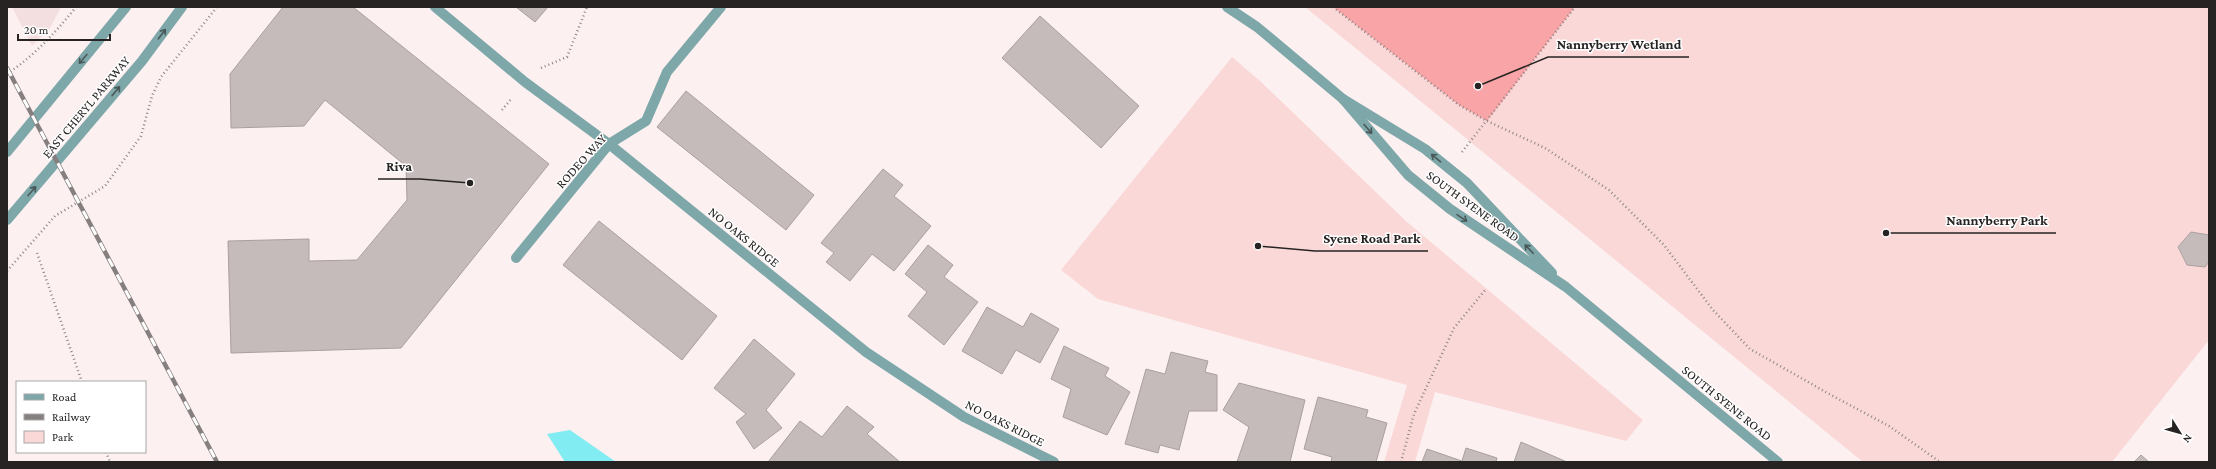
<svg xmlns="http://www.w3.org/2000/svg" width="2216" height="469" viewBox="0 0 2216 469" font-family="'Crimson Pro',serif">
<rect width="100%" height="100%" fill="#fcf0f0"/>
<path fill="#f3dfdf" d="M 12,7 L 61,7 L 50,28 L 32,46 Z"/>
<g fill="#fbd8d8">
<path d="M 1305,7 L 2209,7 L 2209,235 L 2191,232 L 2178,248 L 2187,265 L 2205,267 L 2209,262 L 2209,340 L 2112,462 L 1863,462 Z"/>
<path d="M 1232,57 L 1260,81 L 1407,222 L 1643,420 L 1626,441 L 1435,392 L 1415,462 L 1384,462 L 1407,385 L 1098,299 L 1061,270 Z"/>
</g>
<path fill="#f9a5a7" d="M 1333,7 L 1575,7 L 1487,121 L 1459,105 Z"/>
<path fill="#81ecf2" d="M 570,430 L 616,462 L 565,462 L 547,434 Z"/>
<g fill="#c6bbbb" stroke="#aa9f9f">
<path d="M 283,7 L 353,7 L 549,164 L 401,348 L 231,353 L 228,241 L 309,239 L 309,261 L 357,260 L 407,200 L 406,166 L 325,100 L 304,126 L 231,128 L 230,74 Z"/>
<path d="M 516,7 L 548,7 L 535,22 Z"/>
<path d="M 1040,16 L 1139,106 L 1101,148 L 1002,58 Z"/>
<path d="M 686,91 L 814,195 L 786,230 L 657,127 Z"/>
<path d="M 883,169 L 903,185 L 894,196 L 931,226 L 894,271 L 872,254 L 850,281 L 826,262 L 834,253 L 821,243 Z"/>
<path d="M 599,221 L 717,316 L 682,360 L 563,265 Z"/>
<path d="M 2191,232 L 2209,235 L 2209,262 L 2205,267 L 2187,265 L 2178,247 Z"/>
<path d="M 928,245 L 953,265 L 944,277 L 978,302 L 944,345 L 908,316 L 927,292 L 905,274 Z"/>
<path d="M 987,307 L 1023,327 L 1031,313 L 1059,329 L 1040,363 L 1016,350 L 1002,374 L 962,351 Z"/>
<path d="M 754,339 L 795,374 L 766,410 L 782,428 L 754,449 L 736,422 L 746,414 L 714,388 Z"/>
<path d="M 1064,346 L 1109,368 L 1105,376 L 1130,392 L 1107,435 L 1063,417 L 1071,389 L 1051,379 Z"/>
<path d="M 1171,352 L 1208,361 L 1205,372 L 1217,375 L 1217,411 L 1189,411 L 1179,450 L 1160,445 L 1158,453 L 1125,444 L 1146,369 L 1165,374 Z"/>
<path d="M 1239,383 L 1305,400 L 1290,462 L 1237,462 L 1249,427 L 1223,410 Z"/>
<path d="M 1318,397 L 1368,410 L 1366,417 L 1387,423 L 1376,462 L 1331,462 L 1332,457 L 1304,449 Z"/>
<path d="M 847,406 L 874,427 L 867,434 L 900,462 L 768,462 L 800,421 L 822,437 Z"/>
<path d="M 1521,442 L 1567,462 L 1514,462 Z"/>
<path d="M 1466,448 L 1497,458 L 1496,462 L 1422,462 L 1427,449 L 1462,461 Z"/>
<path d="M 2141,455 L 2149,462 L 2134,462 Z"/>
</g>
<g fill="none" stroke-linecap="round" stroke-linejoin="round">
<g stroke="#8d8686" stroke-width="2.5" stroke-dasharray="1 3" stroke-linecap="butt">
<path d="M 1333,7 L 1459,105 L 1487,121 L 1545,148 L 1609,190 L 1664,245 L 1713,310 L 1750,349 L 1831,395 L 1889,426 L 1940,462"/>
<path d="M 541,68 L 567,57 L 587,7"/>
<path d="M 7,74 C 35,55 55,33 76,7"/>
<path d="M 502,110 L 512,98"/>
<path d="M 1462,152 L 1575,7"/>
<path d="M 37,253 L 82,382"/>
<path d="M 7,271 L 55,216 L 105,186 L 141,136 L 152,96 L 161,77 L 217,7"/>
<path d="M 106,452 L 110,462"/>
<path d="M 1401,462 L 1414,414 L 1454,328 L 1486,289"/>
</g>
<g stroke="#7ea7a9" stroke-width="10">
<path d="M 435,7 L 525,82 L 609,144 L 866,352 L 964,417 L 1054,462"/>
<path d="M 1227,7 L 1257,27 L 1343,99 L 1425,149 L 1467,183 L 1552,273"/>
<path d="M 1343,99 L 1408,175 L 1450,209 L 1566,287 L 1778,462"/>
<path d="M 7,152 L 126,7"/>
<path d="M 7,220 L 142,61 L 182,7"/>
<path d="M 516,258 L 609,144 L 646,121 L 667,72 L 721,7"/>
</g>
<g stroke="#867f7f" stroke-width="4.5">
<path id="rail" d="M 7,68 L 217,462"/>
</g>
<use href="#rail" stroke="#fff" stroke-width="3" stroke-dasharray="9" stroke-linecap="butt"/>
</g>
<defs><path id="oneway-shaft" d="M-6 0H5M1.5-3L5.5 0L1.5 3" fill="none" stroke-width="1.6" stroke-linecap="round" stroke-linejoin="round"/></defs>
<g stroke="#4a5859">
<use href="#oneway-shaft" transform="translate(162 34) rotate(-53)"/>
<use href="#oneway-shaft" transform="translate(83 59) rotate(130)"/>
<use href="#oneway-shaft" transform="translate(116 91) rotate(-50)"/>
<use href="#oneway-shaft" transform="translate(1368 129) rotate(49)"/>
<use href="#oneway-shaft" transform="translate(1436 158) rotate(-141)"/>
<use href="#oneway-shaft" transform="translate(32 191) rotate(-49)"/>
<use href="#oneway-shaft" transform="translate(1462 218) rotate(34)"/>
<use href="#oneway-shaft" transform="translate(1529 249) rotate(-134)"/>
</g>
<g text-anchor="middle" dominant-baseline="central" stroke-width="3" stroke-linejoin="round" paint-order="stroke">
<g font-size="13" fill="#272323" stroke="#fff">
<text transform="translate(86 107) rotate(-50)">EAST CHERYL PARKWAY</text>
<text transform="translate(581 161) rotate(-48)">RODEO WAY</text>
<text transform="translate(1473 206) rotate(36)">SOUTH SYENE ROAD</text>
<text transform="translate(744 237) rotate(39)">NO OAKS RIDGE</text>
<text transform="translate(1727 403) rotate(39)">SOUTH SYENE ROAD</text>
<text transform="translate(1005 423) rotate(27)">NO OAKS RIDGE</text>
</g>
</g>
<path fill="none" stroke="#272323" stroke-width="1.5" d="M1478 86L1548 57H1689M470 183L420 179H378M1886 233L1938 233H2056M1258 246L1315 251H1428"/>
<g fill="#272323" stroke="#fff" stroke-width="1.5">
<circle cx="1478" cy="86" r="4"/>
<circle cx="470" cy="183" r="4"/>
<circle cx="1886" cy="233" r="4"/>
<circle cx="1258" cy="246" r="4"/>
</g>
<g font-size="14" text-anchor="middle" font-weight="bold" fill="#272323" stroke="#fff" stroke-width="3" stroke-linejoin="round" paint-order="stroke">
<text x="1619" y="49">Nannyberry Wetland</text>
<text x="399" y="171">Riva</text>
<text x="1997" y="225">Nannyberry Park</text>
<text x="1372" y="243">Syene Road Park</text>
</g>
<rect width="2216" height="469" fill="none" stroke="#272323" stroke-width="16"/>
<rect x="16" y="381" width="130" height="72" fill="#ffffff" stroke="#a9a7a7"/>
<rect x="24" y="394" width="20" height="6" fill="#7ea7a9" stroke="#a9a7a7"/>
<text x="52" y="401" font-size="12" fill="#272323">Road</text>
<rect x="24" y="414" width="20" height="6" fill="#867f7f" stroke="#a9a7a7"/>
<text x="52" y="421" font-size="12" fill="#272323">Railway</text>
<rect x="24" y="431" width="20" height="12" fill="#fbd8d8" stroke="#a9a7a7"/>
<text x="52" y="441" font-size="12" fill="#272323">Park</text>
<g transform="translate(2180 433) rotate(127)" stroke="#ffffff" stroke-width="3" paint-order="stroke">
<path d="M0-3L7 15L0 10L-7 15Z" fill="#272323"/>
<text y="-6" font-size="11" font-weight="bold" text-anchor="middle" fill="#272323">N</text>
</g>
<path d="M18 34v6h92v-6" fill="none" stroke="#272323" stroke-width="2"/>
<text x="24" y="34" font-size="12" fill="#272323" stroke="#ffffff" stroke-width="3" paint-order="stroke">20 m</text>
</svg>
